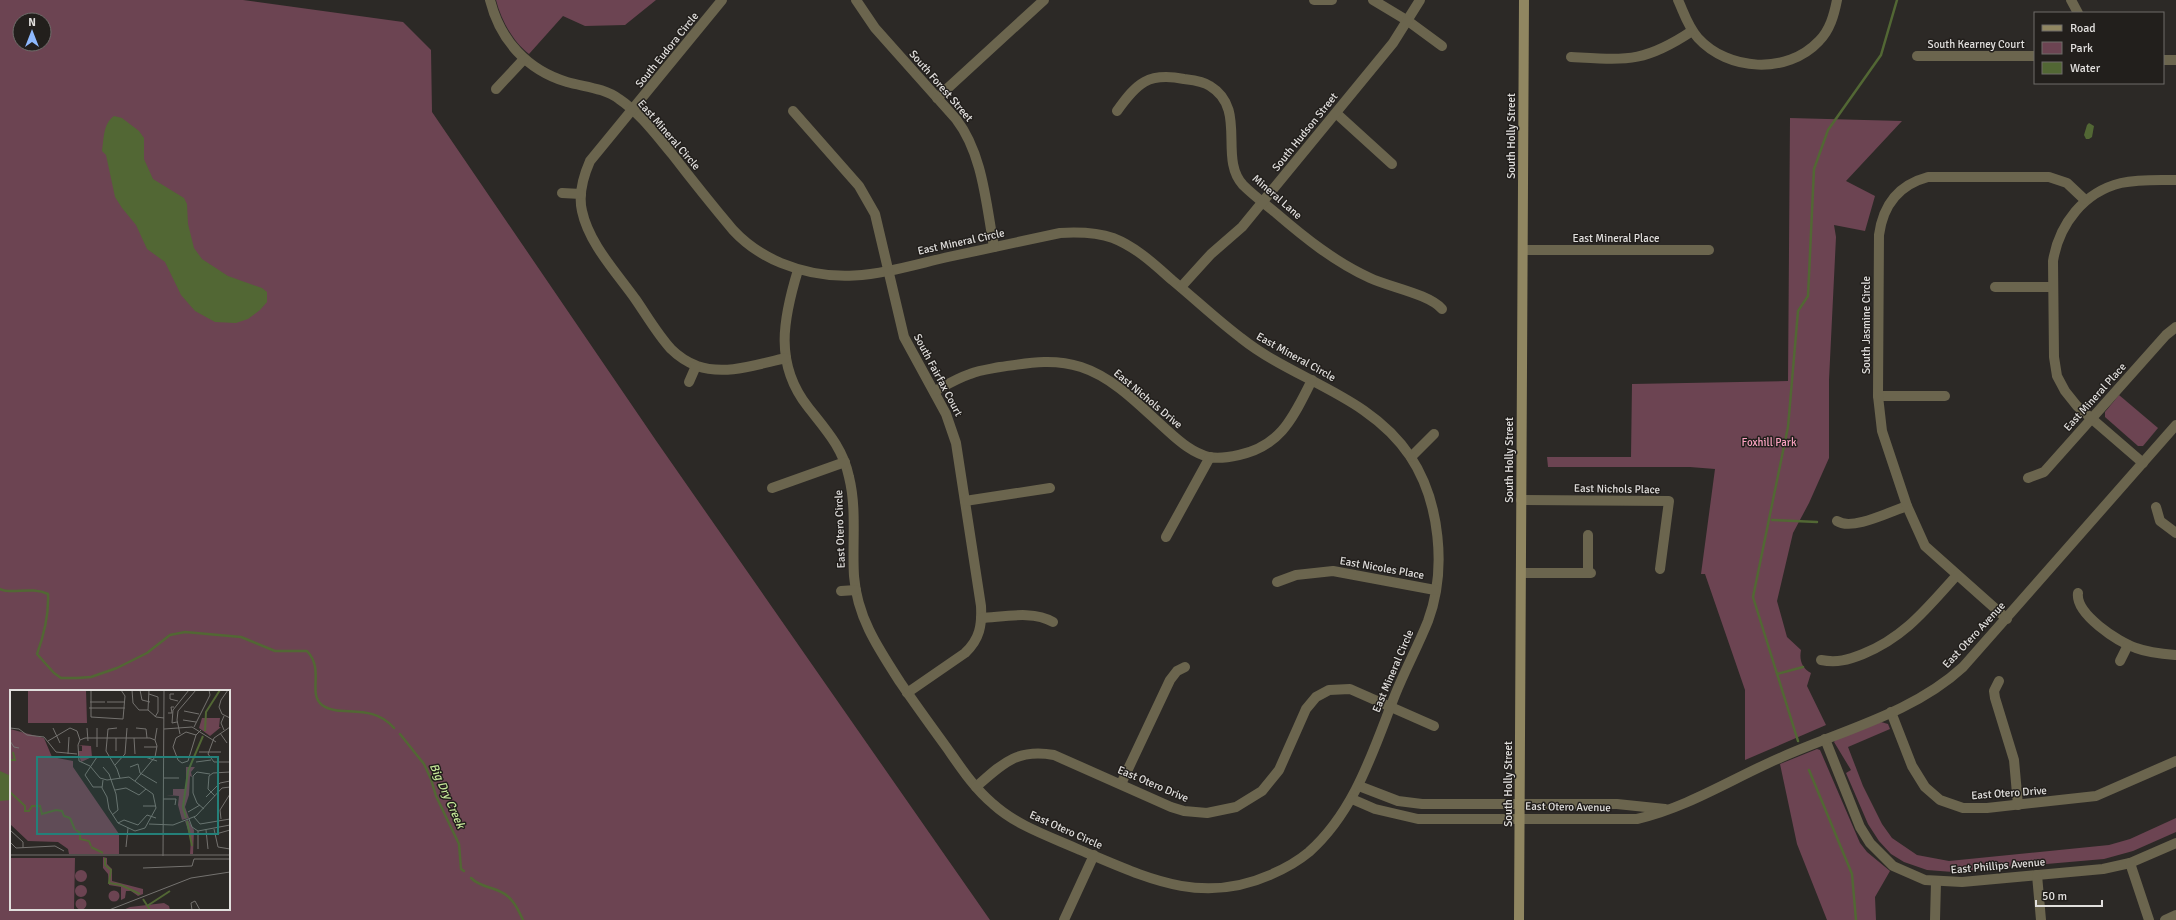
<svg xmlns="http://www.w3.org/2000/svg" width="2176" height="920" viewBox="0 0 2176 920" font-family="Signika,sans-serif">
<rect width="100%" height="100%" fill="#2c2926"/>
<g fill="#6c4452" fill-rule="evenodd">
<path d="M 0,0 L 243,0 L 403,22 L 431,50 L 432,112 L 657,442 L 990,920 L 0,920 ZM 20,20 L 44,20 L 44,44 L 20,44 ZM 11,691 L 229,691 L 229,909 L 11,909 Z"/>
<path d="M 496,0 L 656,0 L 625,25 L 585,26 L 563,16 L 529,54 C 513,42 501,20 496,0 Z"/>
<path d="M 1790,118 L 1902,121 L 1846,181 L 1875,196 L 1865,231 L 1834,225 L 1836,237 L 1829,380 L 1829,458 L 1809,503 L 1793,533 L 1777,601 L 1787,637 L 1801,650 C 1799,660 1802,668 1811,673 L 1807,686 L 1826,725 L 1745,760 L 1745,690 L 1705,574 L 1701,574 L 1715,469 L 1690,467 L 1548,467 L 1547,457 L 1631,457 L 1632,384 L 1788,381 Z"/>
<path d="M 2119,395 L 2158,428 L 2143,446 L 2138,446 L 2105,417 L 2105,412 Z"/>
<path d="M 1881,722 L 1888,724 L 1890,729 L 1848,747 L 1863,786 L 1882,824 L 1892,838 L 1917,855 L 1949,861 L 2109,845 L 2130,839 L 2176,818 L 2176,832 L 2133,851 L 2104,859 L 1953,872 L 1927,870 L 1904,862 L 1891,854 L 1879,841 L 1868,824 L 1846,773 L 1851,770 L 1834,742 L 1836,739 Z"/>
<path d="M 1817,749 L 1820,750 L 1860,843 L 1867,852 L 1890,871 L 1875,897 L 1876,920 L 1827,920 L 1797,844 L 1780,764 Z"/>
</g>
<g fill="#526734">
<path d="M 114,116 L 122,118 L 139,131 L 144,138 L 144,159 L 153,179 L 184,198 L 187,204 L 188,224 L 194,248 L 202,259 L 228,276 L 262,288 L 267,292 L 267,302 L 260,310 L 248,319 L 236,323 L 215,322 L 195,311 L 181,295 L 165,262 L 147,249 L 136,225 L 122,208 L 115,197 L 106,155 L 102,151 C 104,138 103,124 114,116 Z"/>
<path d="M 2089,123 L 2094,126 L 2092,137 L 2089,139 L 2086,139 L 2084,135 L 2087,125 Z"/>
<path d="M 0,771 L 11,776 L 11,800 L 0,801 Z"/>
</g>
<g fill="none" stroke-linecap="round" stroke-linejoin="round">
<g stroke="#526734" stroke-width="2.5">
<path d="M 1772,520 L 1817,522"/>
<path d="M 0,589 C 11,595 31,586 48,594 C 49,615 44,635 37,654 L 54,673 L 61,678 L 77,678 L 91,677 L 117,668 L 147,653 L 170,635 L 185,632 L 241,637 L 275,651 L 307,651 C 325,670 307,693 322,705 C 339,718 372,702 394,728"/>
<path d="M 1777,674 L 1803,667"/>
<path d="M 400,734 L 424,764 L 431,779 L 436,796 L 459,844 L 461,869 L 464,871"/>
<path d="M 1798,741 L 1753,597 L 1788,427 L 1798,311 L 1808,296 L 1814,169 L 1828,130 L 1881,55 L 1897,0"/>
<path d="M 1809,770 L 1852,874 L 1856,920"/>
<path d="M 471,878 C 479,886 490,887 499,891 C 512,896 518,909 523,920"/>
</g>
<g stroke="#6b654e" stroke-width="10">
<path d="M 490,0 C 500,40 527,70 567,82 C 585,87 604,88 619,99 C 640,113 656,135 672,154 C 692,180 712,205 733,230 C 746,244 764,256 781,263 C 842,288 887,271 948,257 C 985,249 1022,241 1060,233 C 1078,232 1096,232 1113,238 C 1136,247 1154,264 1172,280 C 1195,299 1217,320 1241,338 C 1295,381 1369,395 1410,456 C 1440,501 1447,570 1428,621 C 1418,646 1405,670 1395,695 C 1373,751 1355,811 1309,852 C 1297,862 1284,869 1270,875 C 1200,906 1145,877 1080,850 C 1051,837 1017,826 993,804 C 974,788 961,768 947,748 C 931,726 915,704 900,682 C 878,648 857,617 854,576 C 852,543 857,509 849,477 C 843,448 826,430 808,407 C 774,364 783,319 798,270"/>
<path d="M 722,0 L 590,161 C 583,177 578,194 582,211 C 589,244 617,273 636,300 C 647,316 658,335 671,349 C 678,356 687,362 697,366 C 726,376 758,364 786,358"/>
<path d="M 856,0 L 875,28 L 956,119 C 983,154 986,204 994,247"/>
<path d="M 1314,0 L 1332,0"/>
<path d="M 1373,0 L 1408,21 L 1442,46"/>
<path d="M 1678,0 C 1684,13 1688,27 1698,38 C 1728,71 1787,75 1819,41 C 1830,30 1834,15 1837,0"/>
<path d="M 2071,0 L 2078,13"/>
<path d="M 1917,56 L 2035,56"/>
<path d="M 1571,57 C 1627,60 1644,63 1692,31"/>
<path d="M 2163,60 L 2176,60"/>
<path d="M 496,89 L 524,59"/>
<path d="M 937,98 L 1044,0"/>
<path d="M 793,111 L 859,186 L 875,214 L 904,337 L 946,414 L 956,443 L 981,606 C 982,625 980,639 965,653 L 907,693"/>
<path d="M 1117,111 C 1137,83 1148,72 1184,79 C 1192,80 1203,81 1210,86 C 1248,109 1218,158 1243,185 C 1253,195 1265,204 1276,213 C 1305,238 1335,262 1370,278 C 1389,287 1429,294 1442,309"/>
<path d="M 1337,114 L 1392,164"/>
<path d="M 562,193 L 581,194"/>
<path d="M 1523,250 L 1709,250"/>
<path d="M 1181,287 L 1211,254 L 1242,227 L 1393,43 L 1420,0"/>
<path d="M 1995,287 L 2053,287"/>
<path d="M 689,382 L 696,366"/>
<path d="M 935,391 C 946,385 958,378 970,374 C 980,370 990,369 1000,367 C 1028,363 1053,358 1081,367 C 1115,378 1142,408 1168,431 C 1180,442 1193,453 1209,457 C 1219,459 1230,457 1239,455 C 1282,446 1294,415 1312,380"/>
<path d="M 1878,396 L 1945,396"/>
<path d="M 1411,457 L 1434,434"/>
<path d="M 2143,463 L 2077,406 L 2065,391 L 2057,376 L 2054,357 L 2053,261 C 2059,224 2084,192 2121,183 C 2139,179 2158,180 2176,180"/>
<path d="M 2028,478 L 2044,472 L 2166,335 L 2176,327"/>
<path d="M 772,488 L 845,462"/>
<path d="M 1521,500 L 1669,501 L 1660,569"/>
<path d="M 965,501 L 1050,488"/>
<path d="M 2156,507 L 2160,521 L 2176,533"/>
<path d="M 1837,521 C 1852,531 1889,512 1907,506"/>
<path d="M 1588,535 L 1588,573"/>
<path d="M 1166,537 L 1210,457"/>
<path d="M 1521,573 L 1591,573"/>
<path d="M 1277,582 L 1296,575 L 1333,571 L 1435,590"/>
<path d="M 841,591 L 856,590"/>
<path d="M 2078,593 C 2075,614 2118,642 2136,648 C 2149,653 2163,654 2176,655"/>
<path d="M 981,618 C 1003,617 1033,610 1053,622"/>
<path d="M 2007,619 L 1925,546 L 1907,506 L 1882,431 L 1878,396 L 1879,235 C 1883,205 1898,185 1928,177 L 2049,177 L 2067,183 L 2085,200"/>
<path d="M 1821,660 C 1837,663 1848,660 1863,654 C 1905,637 1927,608 1957,575"/>
<path d="M 2120,661 L 2128,645"/>
<path d="M 1999,681 L 1994,691 L 1995,698 L 2014,760 L 2018,805"/>
<path d="M 1891,712 L 1912,766 L 1925,787 L 1940,800 L 1963,808 L 1987,808 L 2096,796 L 2176,761"/>
<path d="M 1825,739 L 1860,827 L 1870,843 L 1893,866 L 1925,880 L 1962,882 L 2103,869 L 2130,863 L 2176,843"/>
<path d="M 1121,784 L 1170,680 L 1177,671 L 1185,667"/>
<path d="M 1359,786 L 1398,801 L 1422,804 L 1617,804 L 1665,809"/>
<path d="M 976,787 C 1002,764 1017,748 1054,755 L 1171,807 L 1184,811 L 1207,813 L 1236,807 L 1262,791 L 1279,770 L 1306,709 L 1316,697 L 1329,690 L 1350,689 L 1434,726"/>
<path d="M 1352,799 L 1375,809 L 1418,819 L 1637,819 C 1687,808 1735,777 1782,757 C 1843,730 1913,713 1963,667 L 2176,425"/>
<path d="M 2130,863 L 2149,920"/>
<path d="M 2037,875 L 2041,920"/>
<path d="M 1064,920 L 1094,855"/>
<path d="M 1935,920 L 1936,882"/>
<path d="M 2165,920 L 2176,915"/>
</g>
<path stroke="#908661" stroke-width="10" d="M 1519,920 L 1524,0"/>
</g>
<g text-anchor="middle" dominant-baseline="central" stroke-width="3" stroke-linejoin="round" paint-order="stroke">
<g font-size="11" fill="#e1dfdd" stroke="#221f1c">
<text x="1976" y="44">South Kearney Court</text>
<text transform="translate(667 50) rotate(-51)">South Eudora Circle</text>
<text transform="translate(941 86) rotate(49)">South Forest Street</text>
<text transform="translate(1305 132) rotate(-51)">South Hudson Street</text>
<text transform="translate(669 135) rotate(49)">East Mineral Circle</text>
<text transform="translate(1511 136) rotate(-90)">South Holly Street</text>
<text transform="translate(1277 197) rotate(41)">Mineral Lane</text>
<text x="1616" y="238">East Mineral Place</text>
<text transform="translate(961 242) rotate(-12)">East Mineral Circle</text>
<text transform="translate(1866 325) rotate(-90)">South Jasmine Circle</text>
<text transform="translate(1296 357) rotate(29)">East Mineral Circle</text>
<text transform="translate(938 375) rotate(62)">South Fairfax Court</text>
<text transform="translate(2095 397) rotate(-48)">East Mineral Place</text>
<text transform="translate(1148 399) rotate(40)">East Nichols Drive</text>
<text transform="translate(1509 460) rotate(-90)">South Holly Street</text>
<text transform="translate(1617 489) rotate(1)">East Nichols Place</text>
<text transform="translate(840 529) rotate(-92)">East Otero Circle</text>
<text transform="translate(1382 568) rotate(10)">East Nicoles Place</text>
<text transform="translate(1974 635) rotate(-47)">East Otero Avenue</text>
<text transform="translate(1393 671) rotate(-67)">East Mineral Circle</text>
<text transform="translate(1153 784) rotate(23)">East Otero Drive</text>
<text transform="translate(1508 784) rotate(-90)">South Holly Street</text>
<text transform="translate(2009 793) rotate(-4)">East Otero Drive</text>
<text transform="translate(1568 807) rotate(1)">East Otero Avenue</text>
<text transform="translate(1066 830) rotate(24)">East Otero Circle</text>
<text transform="translate(1998 866) rotate(-5)">East Phillips Avenue</text>
</g>
<g font-size="11" fill="#faa3c1" stroke="#221f1c">
<text x="1769" y="442">Foxhill Park</text>
</g>
<g font-size="12" font-style="italic" fill="#c5e798" stroke="#221f1c">
<text transform="translate(447 796) rotate(66)">Big Dry Creek</text>
</g>
</g>
<g transform="translate(10 690)">
<rect width="220" height="220" fill="#2c2926"/>
<path d="M 18,0 L 76,0 L 77,33 L 18,33 ZM 192,28 L 210,28 L 209,37 L 211,37 L 200,46 L 189,38 ZM 0,39 L 34,48 L 42,67 L 63,71 L 63,77 L 109,144 L 109,164 L 59,164 L 58,159 L 48,152 L 18,151 L 0,134 ZM 68,55 L 81,56 L 82,67 L 71,72 L 68,61 L 72,61 L 72,56 ZM 176,77 L 185,77 L 181,82 L 182,87 L 180,86 L 179,105 L 175,117 L 179,128 L 172,130 L 168,115 L 169,106 L 156,105 L 163,105 L 163,99 L 176,99 ZM 178,130 L 184,140 L 183,164 L 180,164 L 181,149 L 175,131 ZM 93,167 L 97,168 L 97,174 L 102,179 L 102,191 L 133,199 L 133,204 L 128,206 L 121,201 L 116,201 L 115,208 L 111,210 L 111,197 L 99,195 L 98,184 L 93,178 ZM 0,168 L 65,168 L 64,220 L 0,220 ZM65 186a6 6 0 1 1 12 0a6 6 0 1 1-12 0ZM65 201a6 6 0 1 1 12 0a6 6 0 1 1-12 0ZM98.5 206a5.5 5.5 0 1 1 11 0a5.5 5.5 0 1 1-11 0ZM65.5 214a5.5 5.5 0 1 1 11 0a5.5 5.5 0 1 1-11 0ZM 154,213 L 159,216 L 160,220 L 113,220 L 120,217 Z" fill="#6c4452"/>
<path fill="none" stroke="#526734" stroke-width="2" d="M 195,41 L 196,22 L 210,0M 0,70 L 5,70 L 3,62M 0,102 L 15,116 L 15,121 L 19,121 L 22,116 L 30,116 L 32,124 L 46,120 L 52,121 L 54,126 L 60,128M 60,128 L 65,140M 176,128 L 173,117 L 178,81 L 193,46M 177,131 L 182,156M 66,140 L 70,143 L 70,149 L 79,151 L 81,156M 81,157 L 93,163M 95,168 L 95,175 L 101,180 L 99,193 L 111,195 L 130,204M 133,209 L 140,220M 137,216 L 160,201"/>
<path fill="none" stroke="#74726f" stroke-width="1" d="M 81,0 L 81,27 L 113,29 L 115,6 L 111,0M 122,0 L 123,13 L 129,20 L 138,20M 130,0 L 132,10 L 140,12M 218,0 L 211,10 L 209,17 L 212,24 L 220,28M 139,4 L 148,7 L 148,22 L 145,27M 164,4 L 160,4 L 160,9 L 168,11M 80,12 L 95,12M 97,12 L 115,12M 79,18 L 115,18M 138,20 L 139,0M 138,20 L 146,27 L 154,28M 174,21 L 189,24M 158,23 L 162,23 L 161,17 L 164,17M 173,30 L 186,32M 167,32 L 162,33 L 163,20 L 179,0M 184,37 L 200,5 L 199,0M 220,37 L 204,48 L 198,64 L 204,72 L 220,72M 0,38 L 9,39 L 17,45 L 34,47 L 46,62 L 67,64M 43,38 L 50,53M 77,38 L 78,51M 107,38 L 98,39 L 96,61 L 107,79 L 110,88M 126,38 L 136,39 L 137,48M 154,39 L 182,37 L 206,52M 214,40 L 211,33 L 214,26M 210,43 L 217,53M 170,44 L 167,30 L 168,21 L 186,0M 124,48 L 125,64M 145,50 L 147,38M 0,51 L 4,57 L 9,58M 38,51 L 60,38 L 67,41 L 70,50M 87,57 L 87,38M 134,57 L 147,57M 106,61 L 106,48M 189,62 L 211,62M 58,64 L 59,47M 87,67 L 75,85 L 83,97 L 92,97M 135,67 L 147,71M 168,70 L 172,73 L 178,71 L 186,45 L 191,40M 168,70 L 163,57 L 166,48 L 176,42 L 186,45M 186,72 L 201,70M 105,75 L 115,64 L 117,38M 93,77 L 99,84 L 106,104 L 108,120 L 102,125M 120,77 L 128,74 L 130,83 L 147,93M 154,88 L 169,88M 93,90 L 92,98 L 97,107 L 99,119 L 108,133 L 125,141 L 135,138 L 146,118 L 143,104 L 119,87 L 97,90 L 90,88 L 80,76 L 69,71 L 68,55 L 70,50 L 75,48 L 140,48 L 145,50M 125,91 L 145,67 L 147,56 L 145,50M 105,100 L 116,98 L 129,105 L 136,99M 205,106 L 198,99 L 199,86 L 203,83 L 220,82M 196,107 L 210,93 L 220,91M 153,109 L 166,109 L 165,115M 133,116 L 146,116M 194,119 L 187,113 L 183,103 L 183,86 L 187,82 L 200,84M 178,122 L 190,115M 184,127 L 190,134 L 220,129M 179,129 L 182,137 L 188,141 L 220,135M 211,129 L 210,120 L 220,104M 108,133 L 114,130 L 128,135 L 137,125 L 146,128M 139,134 L 163,135 L 186,126 L 212,98 L 220,97M 204,139 L 208,157 L 220,159M 0,140 L 13,152 L 13,158M 196,140 L 198,159M 206,144 L 220,140M 0,152 L 6,158 L 45,156 L 54,161M 116,157 L 118,138M 188,159 L 188,141M 0,165 L 220,165M 153,166 L 154,0M 133,178 L 182,176 L 184,169 L 220,169M 99,220 L 181,188 L 220,182M 182,220 L 181,213 L 185,211 L 190,220"/>
<path fill="#248079" fill-opacity="0.15" stroke="#248079" stroke-width="2" d="M 27,67 L 208,67 L 208,144 L 27,144 Z"/>
<rect width="220" height="220" fill="none" stroke="#e1dfdd" stroke-width="2"/>
</g>
<rect x="2034" y="12" width="130" height="72" fill="#221f1c" stroke="#6e6c69"/>
<rect x="2042" y="25" width="20" height="6" fill="#908661" stroke="#6e6c69"/>
<text x="2070" y="32" font-size="12" fill="#e1dfdd">Road</text>
<rect x="2042" y="42" width="20" height="12" fill="#6c4452" stroke="#6e6c69"/>
<text x="2070" y="52" font-size="12" fill="#e1dfdd">Park</text>
<rect x="2042" y="62" width="20" height="12" fill="#526734" stroke="#6e6c69"/>
<text x="2070" y="72" font-size="12" fill="#e1dfdd">Water</text>
<g transform="translate(32 32)"><circle r="19" fill="#221f1c" stroke="#6e6c69"/>
<path d="M0-3L7 15L0 10L-7 15Z" fill="#8eb9fd"/>
<text y="-6" font-size="11" font-weight="bold" text-anchor="middle" fill="#e1dfdd">N</text>
</g>
<path d="M2036 900v6h66v-6" fill="none" stroke="#e1dfdd" stroke-width="2"/>
<text x="2042" y="900" font-size="12" fill="#e1dfdd" stroke="#221f1c" stroke-width="3" paint-order="stroke">50 m</text>
</svg>
